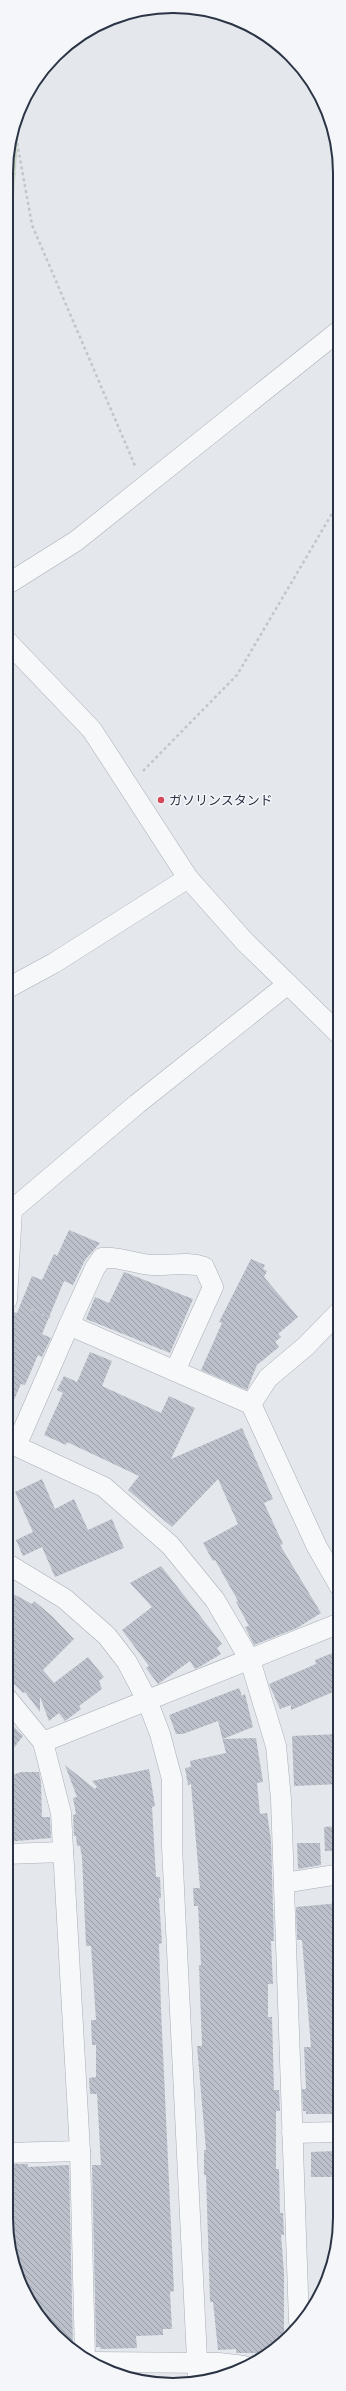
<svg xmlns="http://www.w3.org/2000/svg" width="346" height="2391" viewBox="0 0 346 2391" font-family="Rubik,'Noto Sans JP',sans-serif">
<defs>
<pattern id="forest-crowns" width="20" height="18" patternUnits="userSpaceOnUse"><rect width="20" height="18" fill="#c9d6c5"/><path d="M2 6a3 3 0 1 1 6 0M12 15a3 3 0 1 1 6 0" fill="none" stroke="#adb8ab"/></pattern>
<pattern id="building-back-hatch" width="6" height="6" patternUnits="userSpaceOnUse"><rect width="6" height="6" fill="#bbc0ca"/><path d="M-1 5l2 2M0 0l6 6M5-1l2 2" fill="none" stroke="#989da6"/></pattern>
</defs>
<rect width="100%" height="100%" fill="#e4e7ec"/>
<path fill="url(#forest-crowns)" d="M 20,111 L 13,210 L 6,214 L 6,162 Z"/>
<g fill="url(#building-back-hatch)">
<path d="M 69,1230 L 100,1243 L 85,1260 L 73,1285 L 64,1281 L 42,1334 L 51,1338 L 42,1357 L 38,1355 L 25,1385 L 21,1384 L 6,1418 L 6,1319 L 10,1311 L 17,1313 L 32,1276 L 42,1280 L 54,1254 L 57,1256 Z"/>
<path d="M 251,1259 L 265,1265 L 263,1269 L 267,1271 L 264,1277 L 298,1317 L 278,1334 L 281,1337 L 275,1342 L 279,1347 L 257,1365 L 247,1390 L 201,1370 L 222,1323 L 219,1322 Z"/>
<path d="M 124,1272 L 193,1299 L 170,1353 L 86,1319 L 95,1297 L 109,1303 Z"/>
<path d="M 90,1352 L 112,1361 L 102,1386 L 161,1413 L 169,1396 L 195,1408 L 171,1459 L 242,1428 L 273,1499 L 264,1503 L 283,1544 L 280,1545 L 321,1613 L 297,1628 L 254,1645 L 245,1627 L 249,1626 L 236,1602 L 238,1601 L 215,1560 L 213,1561 L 203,1543 L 238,1524 L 218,1479 L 172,1527 L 128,1490 L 139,1476 L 67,1442 L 66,1445 L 44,1435 L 63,1393 L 57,1390 L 64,1376 L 77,1382 Z"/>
<path d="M 42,1479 L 55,1509 L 74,1499 L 88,1530 L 112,1519 L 124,1548 L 55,1577 L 42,1547 L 23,1556 L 16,1540 L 33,1532 L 15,1492 Z"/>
<path d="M 161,1566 L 222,1644 L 217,1648 L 221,1654 L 201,1666 L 195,1669 L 190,1661 L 158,1684 L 146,1668 L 149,1666 L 122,1630 L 152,1607 L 130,1583 Z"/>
<path d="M 6,1590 L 32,1604 L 34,1601 L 52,1616 L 74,1639 L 43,1670 L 54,1683 L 88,1657 L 104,1677 L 99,1681 L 102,1689 L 79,1706 L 81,1709 L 65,1721 L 59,1713 L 49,1721 L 40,1697 L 40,1712 L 25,1692 L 23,1693 L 6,1676 Z"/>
<path d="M 340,1650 L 340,1689 L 291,1710 L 291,1705 L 280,1709 L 269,1684 L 316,1664 L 315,1660 Z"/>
<path d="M 239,1688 L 242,1696 L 245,1694 L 253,1727 L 223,1739 L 256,1738 L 263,1782 L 257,1783 L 260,1814 L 267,1813 L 271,1840 L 274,1941 L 271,1941 L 273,1984 L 268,1984 L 268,2017 L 272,2017 L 274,2090 L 279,2090 L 280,2111 L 276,2111 L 276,2169 L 279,2169 L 280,2213 L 283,2213 L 284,2235 L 281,2235 L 284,2273 L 284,2331 L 293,2331 L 283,2343 L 267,2353 L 236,2353 L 236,2349 L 218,2350 L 213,2302 L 210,2302 L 206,2175 L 204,2175 L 204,2150 L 206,2150 L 197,2046 L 202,2046 L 199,1965 L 201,1965 L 198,1906 L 194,1906 L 193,1888 L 200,1888 L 191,1784 L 188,1785 L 185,1768 L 191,1767 L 190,1761 L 226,1753 L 218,1721 L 183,1734 L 176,1734 L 169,1715 Z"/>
<path d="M 6,1719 L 23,1736 L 6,1758 Z"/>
<path d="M 340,1734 L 340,1784 L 294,1786 L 292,1736 Z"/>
<path d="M 65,1765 L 95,1789 L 97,1787 L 92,1781 L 149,1769 L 155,1806 L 152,1807 L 156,1877 L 160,1877 L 161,1898 L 159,1898 L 162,1943 L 159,1944 L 161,2009 L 174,2291 L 170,2292 L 172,2329 L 163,2329 L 163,2335 L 136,2336 L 137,2348 L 100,2349 L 100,2347 L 96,2347 L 92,2165 L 101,2165 L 97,2094 L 90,2094 L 89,2078 L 96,2077 L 96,2045 L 92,2045 L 91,2020 L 96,2020 L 91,1946 L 86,1946 L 82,1857 L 80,1846 L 77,1846 L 76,1836 L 74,1836 L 73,1815 L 76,1814 L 73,1798 L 77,1797 Z"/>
<path d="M 21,1772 L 39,1772 L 41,1782 L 42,1817 L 50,1817 L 51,1838 L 6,1842 L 6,1777 Z"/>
<path d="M 340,1826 L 340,1851 L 325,1851 L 324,1827 Z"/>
<path d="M 297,1843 L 320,1843 L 321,1865 L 298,1869 Z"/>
<path d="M 340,1903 L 340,1980 L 332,1979 L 340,2064 L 332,2064 L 332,2114 L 306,2114 L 306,2111 L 303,2111 L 302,2089 L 306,2089 L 304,2047 L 311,2047 L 302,1940 L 297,1940 L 296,1907 Z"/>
<path d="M 335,2151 L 336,2177 L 311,2177 L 311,2152 Z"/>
<path d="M 6,2164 L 28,2164 L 28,2167 L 69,2165 L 73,2348 L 55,2336 L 19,2282 L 6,2218 Z"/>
</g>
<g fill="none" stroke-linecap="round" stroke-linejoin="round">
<g stroke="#a9aeb7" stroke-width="21">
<g id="minor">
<path d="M 6,585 L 76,541 L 340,330"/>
<path d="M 6,640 L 92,730 L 188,878 L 245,942 L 340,1035"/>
<path d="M 6,989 L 54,963 L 188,878"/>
<path d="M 7,1300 L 12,1210 L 137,1104 L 288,984"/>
<path d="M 69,1325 L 95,1268 L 102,1258 C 119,1256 135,1264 152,1265 C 170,1266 187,1261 204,1267 L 213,1287 L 175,1371"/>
<path d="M 251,1404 L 268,1378 L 306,1346 L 340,1311"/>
<path d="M 6,1444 L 16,1446 L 104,1487 L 170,1545 L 215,1600 L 250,1660 L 276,1746 L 281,1799 L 299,2322"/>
<path d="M 16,1446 L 69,1325 L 251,1404 L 317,1547 L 340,1587"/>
<path d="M 6,1563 L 65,1599 L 107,1636 L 127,1662 L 147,1700 L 160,1734 L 172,1779 L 172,1847 L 198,2380"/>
<path d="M 6,1697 L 43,1742 L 61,1813 L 80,2151 L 85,2358"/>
<path d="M 43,1742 L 340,1623"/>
<path d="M 6,1854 L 63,1852"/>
<path d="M 284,1883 L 340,1874"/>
<path d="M 292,2133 L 340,2132"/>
<path d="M 6,2153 L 80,2151"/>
<path d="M 91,2362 L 219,2363 L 244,2366"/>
</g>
</g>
<g stroke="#c2c5cb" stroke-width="2.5" stroke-dasharray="3 3" stroke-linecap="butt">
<path d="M 15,131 L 32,225 L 136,468"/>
<path d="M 143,771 L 237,675 L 340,500"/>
<path d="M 25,1307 L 52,1318"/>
</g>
<use href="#minor" stroke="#f7f8fa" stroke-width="20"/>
</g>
<circle fill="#d1495b" stroke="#f4f6f9" stroke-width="1.5" cx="161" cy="800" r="4"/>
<g text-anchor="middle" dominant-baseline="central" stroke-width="3" stroke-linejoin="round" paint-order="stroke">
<g font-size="13" fill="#2b3445" stroke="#f4f6f9" text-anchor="start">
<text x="169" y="800">ガソリンスタンド</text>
</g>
</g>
<path d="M0 0H346V2391H0ZM173 13H173A160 160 0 0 1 333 173V2218A160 160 0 0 1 173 2378H173A160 160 0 0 1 13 2218V173A160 160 0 0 1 173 13Z" fill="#f4f6f9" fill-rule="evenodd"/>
<path fill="none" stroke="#2b3445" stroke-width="2" d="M173 13H173A160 160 0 0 1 333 173V2218A160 160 0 0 1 173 2378H173A160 160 0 0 1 13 2218V173A160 160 0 0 1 173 13Z"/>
</svg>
